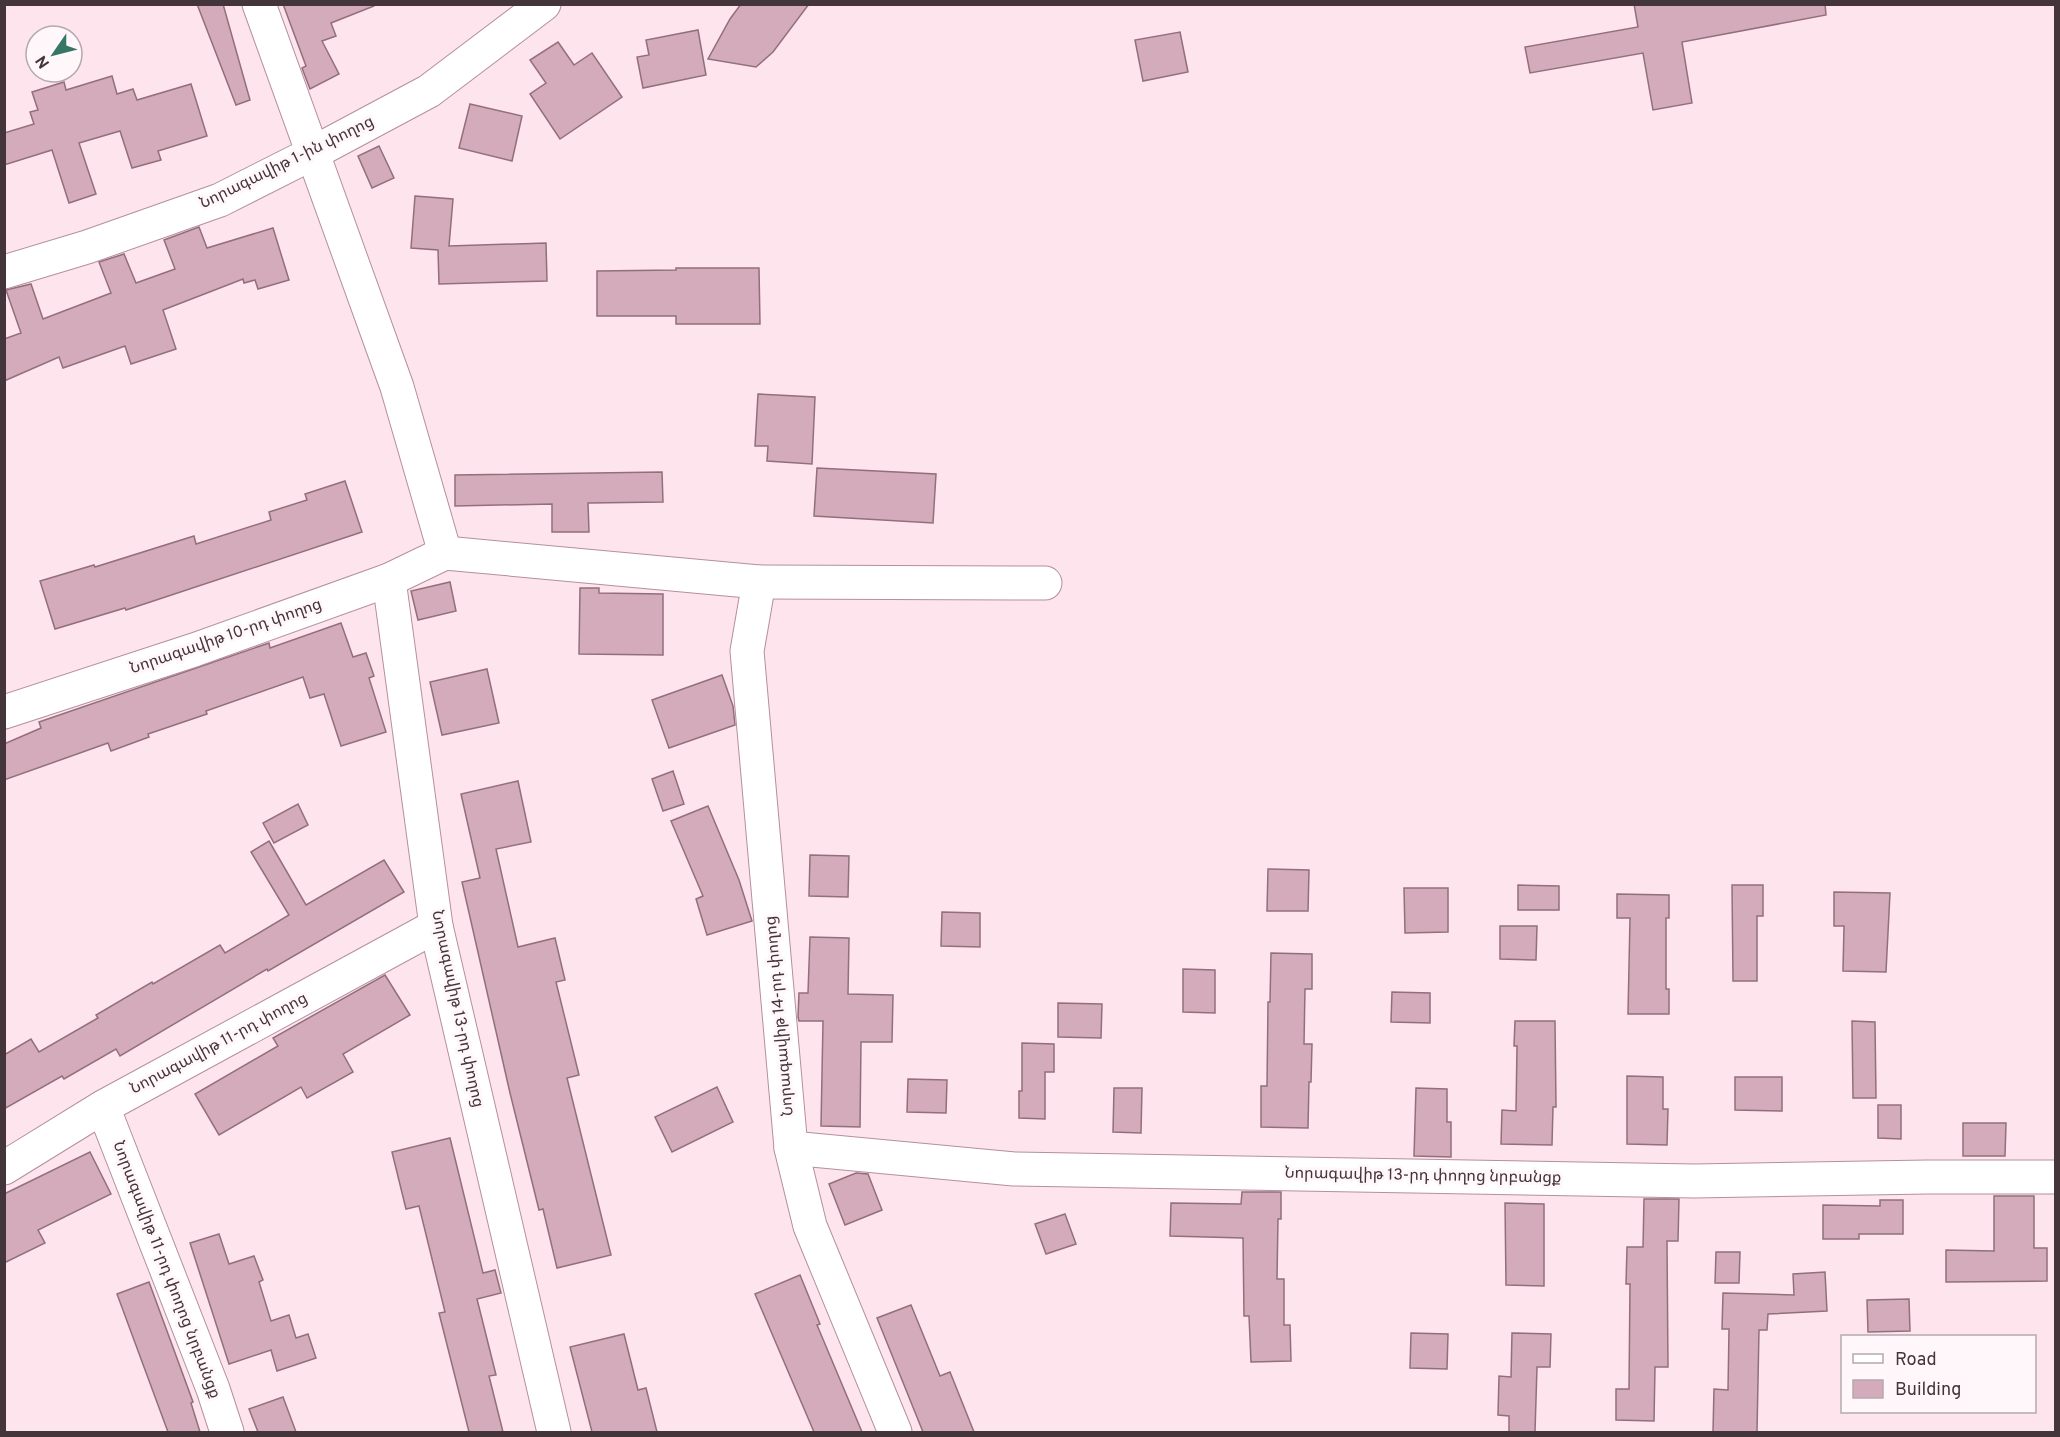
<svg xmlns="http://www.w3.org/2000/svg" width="2060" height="1437" viewBox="0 0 2060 1437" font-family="Overpass,'Noto Sans Armenian',sans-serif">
<rect width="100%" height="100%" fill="#fde4ed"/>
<g fill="#d3abba" stroke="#936f7d" stroke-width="1.5">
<path d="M 197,4 L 223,4 L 250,100 L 236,105 Z"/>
<path d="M 283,4 L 374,4 L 374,6 L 331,23 L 336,36 L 322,41 L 339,74 L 310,89 L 302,68 L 306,66 Z"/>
<path d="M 741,4 L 809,4 L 773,52 L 756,67 L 708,59 L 730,19 Z"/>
<path d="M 1634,4 L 1825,4 L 1826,15 L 1682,42 L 1692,103 L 1653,110 L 1643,53 L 1530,73 L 1525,47 L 1638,27 Z"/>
<path d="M 698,30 L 706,75 L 643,88 L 637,57 L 649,55 L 646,40 Z"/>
<path d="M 1180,32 L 1188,72 L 1143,81 L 1135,40 Z"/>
<path d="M 558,42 L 574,65 L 592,53 L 622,97 L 560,139 L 530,94 L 546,83 L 530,60 Z"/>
<path d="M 112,76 L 117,94 L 133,89 L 137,100 L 191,84 L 207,136 L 158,151 L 161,160 L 132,168 L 120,131 L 79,143 L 96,194 L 69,203 L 52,150 L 4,165 L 4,133 L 34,124 L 30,112 L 38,110 L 32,92 L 64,82 L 66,90 Z"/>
<path d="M 470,104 L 522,116 L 512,161 L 459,148 Z"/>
<path d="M 379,146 L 394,178 L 372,188 L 358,156 Z"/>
<path d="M 415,196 L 453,199 L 449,246 L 546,243 L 547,281 L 439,284 L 438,250 L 411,248 Z"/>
<path d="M 199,227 L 207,248 L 273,228 L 289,280 L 258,289 L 255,280 L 244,283 L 243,279 L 163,310 L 176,349 L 131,364 L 125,346 L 63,368 L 59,357 L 4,381 L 4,339 L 21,333 L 6,290 L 31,284 L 43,319 L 111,293 L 99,262 L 124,254 L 136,283 L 175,269 L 164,240 Z"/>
<path d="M 676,268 L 759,268 L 760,324 L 676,324 L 676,316 L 597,316 L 597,271 L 676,270 Z"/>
<path d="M 758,394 L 815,397 L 812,464 L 767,461 L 768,446 L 755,446 Z"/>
<path d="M 817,468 L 936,474 L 933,523 L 814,516 Z"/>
<path d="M 662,472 L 663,502 L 588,503 L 589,532 L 552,532 L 552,504 L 455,506 L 455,475 Z"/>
<path d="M 345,481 L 362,532 L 126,610 L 125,608 L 55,629 L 40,581 L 94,565 L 95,567 L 194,536 L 196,544 L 271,520 L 269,512 L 307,500 L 305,494 Z"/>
<path d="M 450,582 L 456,611 L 418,620 L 411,591 Z"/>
<path d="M 580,588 L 599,588 L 599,593 L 663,594 L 663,655 L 579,654 Z"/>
<path d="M 341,623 L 353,657 L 366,653 L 374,676 L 369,678 L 386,732 L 341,746 L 324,694 L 310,698 L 303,677 L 206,711 L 207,714 L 148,734 L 149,737 L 111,751 L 108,743 L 4,780 L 4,744 L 41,728 L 39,722 L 269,643 L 270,648 Z"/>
<path d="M 487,669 L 499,723 L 442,735 L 430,682 Z"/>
<path d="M 722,675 L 733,706 L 735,725 L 669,748 L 652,700 Z"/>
<path d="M 673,771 L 684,804 L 663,811 L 652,779 Z"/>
<path d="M 518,781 L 531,842 L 496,849 L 518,947 L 555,938 L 565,980 L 556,982 L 579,1075 L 567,1078 L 611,1255 L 557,1268 L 543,1209 L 539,1210 L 510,1093 L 462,882 L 480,878 L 461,794 Z"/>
<path d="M 298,804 L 308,825 L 274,843 L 263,823 Z"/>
<path d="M 708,806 L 739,880 L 752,921 L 707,935 L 696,899 L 703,896 L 671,821 Z"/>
<path d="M 269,841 L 306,905 L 384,860 L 404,892 L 268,971 L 267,969 L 120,1056 L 116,1049 L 64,1079 L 62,1076 L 4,1109 L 4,1055 L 31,1039 L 39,1052 L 98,1018 L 96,1015 L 152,982 L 153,984 L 220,945 L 225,953 L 289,915 L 251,852 Z"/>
<path d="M 810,855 L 849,856 L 848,897 L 809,896 Z"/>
<path d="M 1268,869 L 1309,870 L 1308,911 L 1267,911 Z"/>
<path d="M 1518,885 L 1559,886 L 1559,910 L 1518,910 Z"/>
<path d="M 1732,885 L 1763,885 L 1763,916 L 1757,916 L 1757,981 L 1733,981 Z"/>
<path d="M 1404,888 L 1448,888 L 1448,932 L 1405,933 Z"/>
<path d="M 1834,892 L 1890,893 L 1886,972 L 1843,971 L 1844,926 L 1834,926 Z"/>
<path d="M 1617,894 L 1669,895 L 1669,918 L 1666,918 L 1666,989 L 1669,989 L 1669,1014 L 1628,1014 L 1630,918 L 1617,918 Z"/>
<path d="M 942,912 L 980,913 L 980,947 L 941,946 Z"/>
<path d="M 1500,926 L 1537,926 L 1536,960 L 1500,959 Z"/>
<path d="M 810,937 L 849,938 L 848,994 L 893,995 L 892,1042 L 861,1042 L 860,1127 L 821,1126 L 823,1021 L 799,1021 L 798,1017 L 799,993 L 808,993 Z"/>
<path d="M 1271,953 L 1312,954 L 1312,989 L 1305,989 L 1304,1044 L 1312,1044 L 1311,1082 L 1309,1082 L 1308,1128 L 1261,1127 L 1261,1086 L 1267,1086 L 1268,1002 L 1270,1002 Z"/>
<path d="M 1183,969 L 1215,970 L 1215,1013 L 1183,1012 Z"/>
<path d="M 385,975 L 410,1015 L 343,1054 L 353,1072 L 307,1098 L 301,1087 L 219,1135 L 195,1094 L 278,1046 L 273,1038 Z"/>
<path d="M 1392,992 L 1430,993 L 1430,1023 L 1391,1022 Z"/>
<path d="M 1058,1003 L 1102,1004 L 1101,1038 L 1058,1037 Z"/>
<path d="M 1515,1021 L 1555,1021 L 1556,1107 L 1553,1107 L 1552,1145 L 1501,1144 L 1502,1110 L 1516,1111 L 1517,1046 L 1514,1046 Z"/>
<path d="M 1852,1021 L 1875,1022 L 1876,1098 L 1853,1098 Z"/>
<path d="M 1022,1043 L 1054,1044 L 1054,1072 L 1045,1072 L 1045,1119 L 1019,1118 L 1019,1091 L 1022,1091 Z"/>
<path d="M 1627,1076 L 1663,1077 L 1663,1109 L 1668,1109 L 1667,1145 L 1627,1144 Z"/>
<path d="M 1735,1077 L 1782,1077 L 1782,1111 L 1735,1110 Z"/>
<path d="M 908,1079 L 947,1080 L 946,1113 L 907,1112 Z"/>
<path d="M 717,1087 L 733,1122 L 672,1152 L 655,1117 Z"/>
<path d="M 1114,1088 L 1142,1088 L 1141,1133 L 1113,1132 Z"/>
<path d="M 1416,1088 L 1447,1089 L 1447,1122 L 1451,1122 L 1451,1157 L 1414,1156 Z"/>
<path d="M 1878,1105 L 1901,1105 L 1901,1139 L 1878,1138 Z"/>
<path d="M 1963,1123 L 2006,1123 L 2005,1156 L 1963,1156 Z"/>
<path d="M 450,1138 L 483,1273 L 495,1270 L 501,1293 L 477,1299 L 496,1375 L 489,1376 L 503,1432 L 469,1432 L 439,1313 L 445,1312 L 419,1206 L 406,1209 L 392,1152 Z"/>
<path d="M 90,1152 L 111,1194 L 38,1230 L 45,1243 L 4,1263 L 4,1194 Z"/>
<path d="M 856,1173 L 868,1174 L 882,1210 L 845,1225 L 829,1184 Z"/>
<path d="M 1242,1192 L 1281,1192 L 1281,1219 L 1278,1219 L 1277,1279 L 1284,1279 L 1284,1325 L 1290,1325 L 1291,1361 L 1251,1362 L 1249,1316 L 1244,1316 L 1243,1238 L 1170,1236 L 1171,1203 L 1241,1204 Z"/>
<path d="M 1994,1196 L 2034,1196 L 2034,1248 L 2047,1248 L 2047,1281 L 1946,1282 L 1946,1250 L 1994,1251 Z"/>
<path d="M 1644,1199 L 1679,1199 L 1678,1241 L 1667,1241 L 1668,1367 L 1655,1367 L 1654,1421 L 1616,1420 L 1616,1389 L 1629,1389 L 1630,1284 L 1626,1284 L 1627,1247 L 1643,1247 Z"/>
<path d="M 1880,1200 L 1903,1200 L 1903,1234 L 1859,1234 L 1859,1239 L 1823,1239 L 1823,1205 L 1880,1206 Z"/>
<path d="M 1505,1203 L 1544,1204 L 1544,1286 L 1506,1285 Z"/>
<path d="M 1065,1214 L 1076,1244 L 1046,1254 L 1035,1224 Z"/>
<path d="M 219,1234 L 229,1264 L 254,1256 L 263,1280 L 259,1282 L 271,1321 L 289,1315 L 296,1338 L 308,1334 L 316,1358 L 277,1371 L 271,1350 L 229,1364 L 190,1243 Z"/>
<path d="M 1716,1252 L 1740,1252 L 1739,1283 L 1715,1283 Z"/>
<path d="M 1825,1272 L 1827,1311 L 1768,1314 L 1767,1330 L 1759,1330 L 1757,1432 L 1713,1432 L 1714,1389 L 1728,1390 L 1729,1329 L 1722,1329 L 1723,1293 L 1794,1295 L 1793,1274 Z"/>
<path d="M 800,1275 L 820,1324 L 817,1325 L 862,1432 L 814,1432 L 755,1294 Z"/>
<path d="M 149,1282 L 193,1402 L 191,1403 L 200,1432 L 168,1432 L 117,1294 Z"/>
<path d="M 1909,1299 L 1910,1331 L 1868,1332 L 1867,1300 Z"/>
<path d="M 911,1305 L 940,1376 L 950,1372 L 974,1432 L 923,1432 L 877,1318 Z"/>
<path d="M 1411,1333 L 1448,1334 L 1447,1369 L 1410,1368 Z"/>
<path d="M 1512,1333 L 1551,1334 L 1550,1367 L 1537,1367 L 1535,1432 L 1509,1432 L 1509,1416 L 1498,1415 L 1499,1376 L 1511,1377 Z"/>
<path d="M 624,1334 L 638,1390 L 646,1388 L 657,1432 L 592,1432 L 570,1347 Z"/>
<path d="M 283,1397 L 296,1432 L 258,1432 L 249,1409 Z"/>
</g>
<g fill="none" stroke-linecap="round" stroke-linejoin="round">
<g stroke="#b58f9d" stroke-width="35">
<g id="minor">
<path d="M 259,4 L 397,387 L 445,553"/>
<path d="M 389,580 L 436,926 L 554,1432"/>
<path d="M 759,582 L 747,651 L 791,1148 L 810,1226 L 895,1432"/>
<path d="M 4,712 L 194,650 L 389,580 L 445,553 L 759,582 L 1045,583"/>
<path d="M 103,1107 L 213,1389 L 227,1432"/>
<path d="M 791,1148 L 1014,1169 L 1694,1181 L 1927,1177 L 2056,1177"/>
<path d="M 4,1168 L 103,1107 L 436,926"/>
</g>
</g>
<g stroke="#b58f9d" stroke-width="35">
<path id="major" d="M 4,272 L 87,247 L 220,200 L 313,153 L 429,91 L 544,4"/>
</g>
<use href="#minor" stroke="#fff" stroke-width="33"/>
<use href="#major" stroke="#fff" stroke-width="33"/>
</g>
<g text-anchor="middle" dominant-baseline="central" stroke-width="6" stroke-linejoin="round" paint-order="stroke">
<g font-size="16" fill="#44353b" stroke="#fff7fa">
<text transform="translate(287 163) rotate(-26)">Նորագավիթ 1-ին փողոց</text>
<text transform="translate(226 637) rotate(-19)">Նորագավիթ 10-րդ փողոց</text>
<text transform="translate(457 1009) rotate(78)">Նորագավիթ 13-րդ փողոց</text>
<text transform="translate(780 1016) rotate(-95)">Նորագավիթ 14-րդ փողոց</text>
<text transform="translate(219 1044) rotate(-28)">Նորագավիթ 11-րդ փողոց</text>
<text transform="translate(1423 1176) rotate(1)">Նորագավիթ 13-րդ փողոց նրբանցք</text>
<text transform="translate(166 1270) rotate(69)">Նորագավիթ 11-րդ փողոց նրբանցք</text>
</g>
</g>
<rect width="2060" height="1437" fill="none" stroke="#44353b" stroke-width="12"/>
<rect x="1841" y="1335" width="195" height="78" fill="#fff7fa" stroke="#b4a9ae" stroke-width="1.5"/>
<rect x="1853" y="1354" width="30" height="9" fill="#ffffff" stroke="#b4a9ae" stroke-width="1.5"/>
<text x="1895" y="1365" font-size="18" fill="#44353b">Road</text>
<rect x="1853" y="1380" width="30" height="18" fill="#d3abba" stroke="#b4a9ae" stroke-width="1.5"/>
<text x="1895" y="1395" font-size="18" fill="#44353b">Building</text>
<g transform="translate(54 54) rotate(235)"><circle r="28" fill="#fff7fa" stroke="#b4a9ae" stroke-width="1.5"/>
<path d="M0-4.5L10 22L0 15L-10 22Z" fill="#357665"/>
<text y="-9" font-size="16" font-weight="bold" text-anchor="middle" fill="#44353b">N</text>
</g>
</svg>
